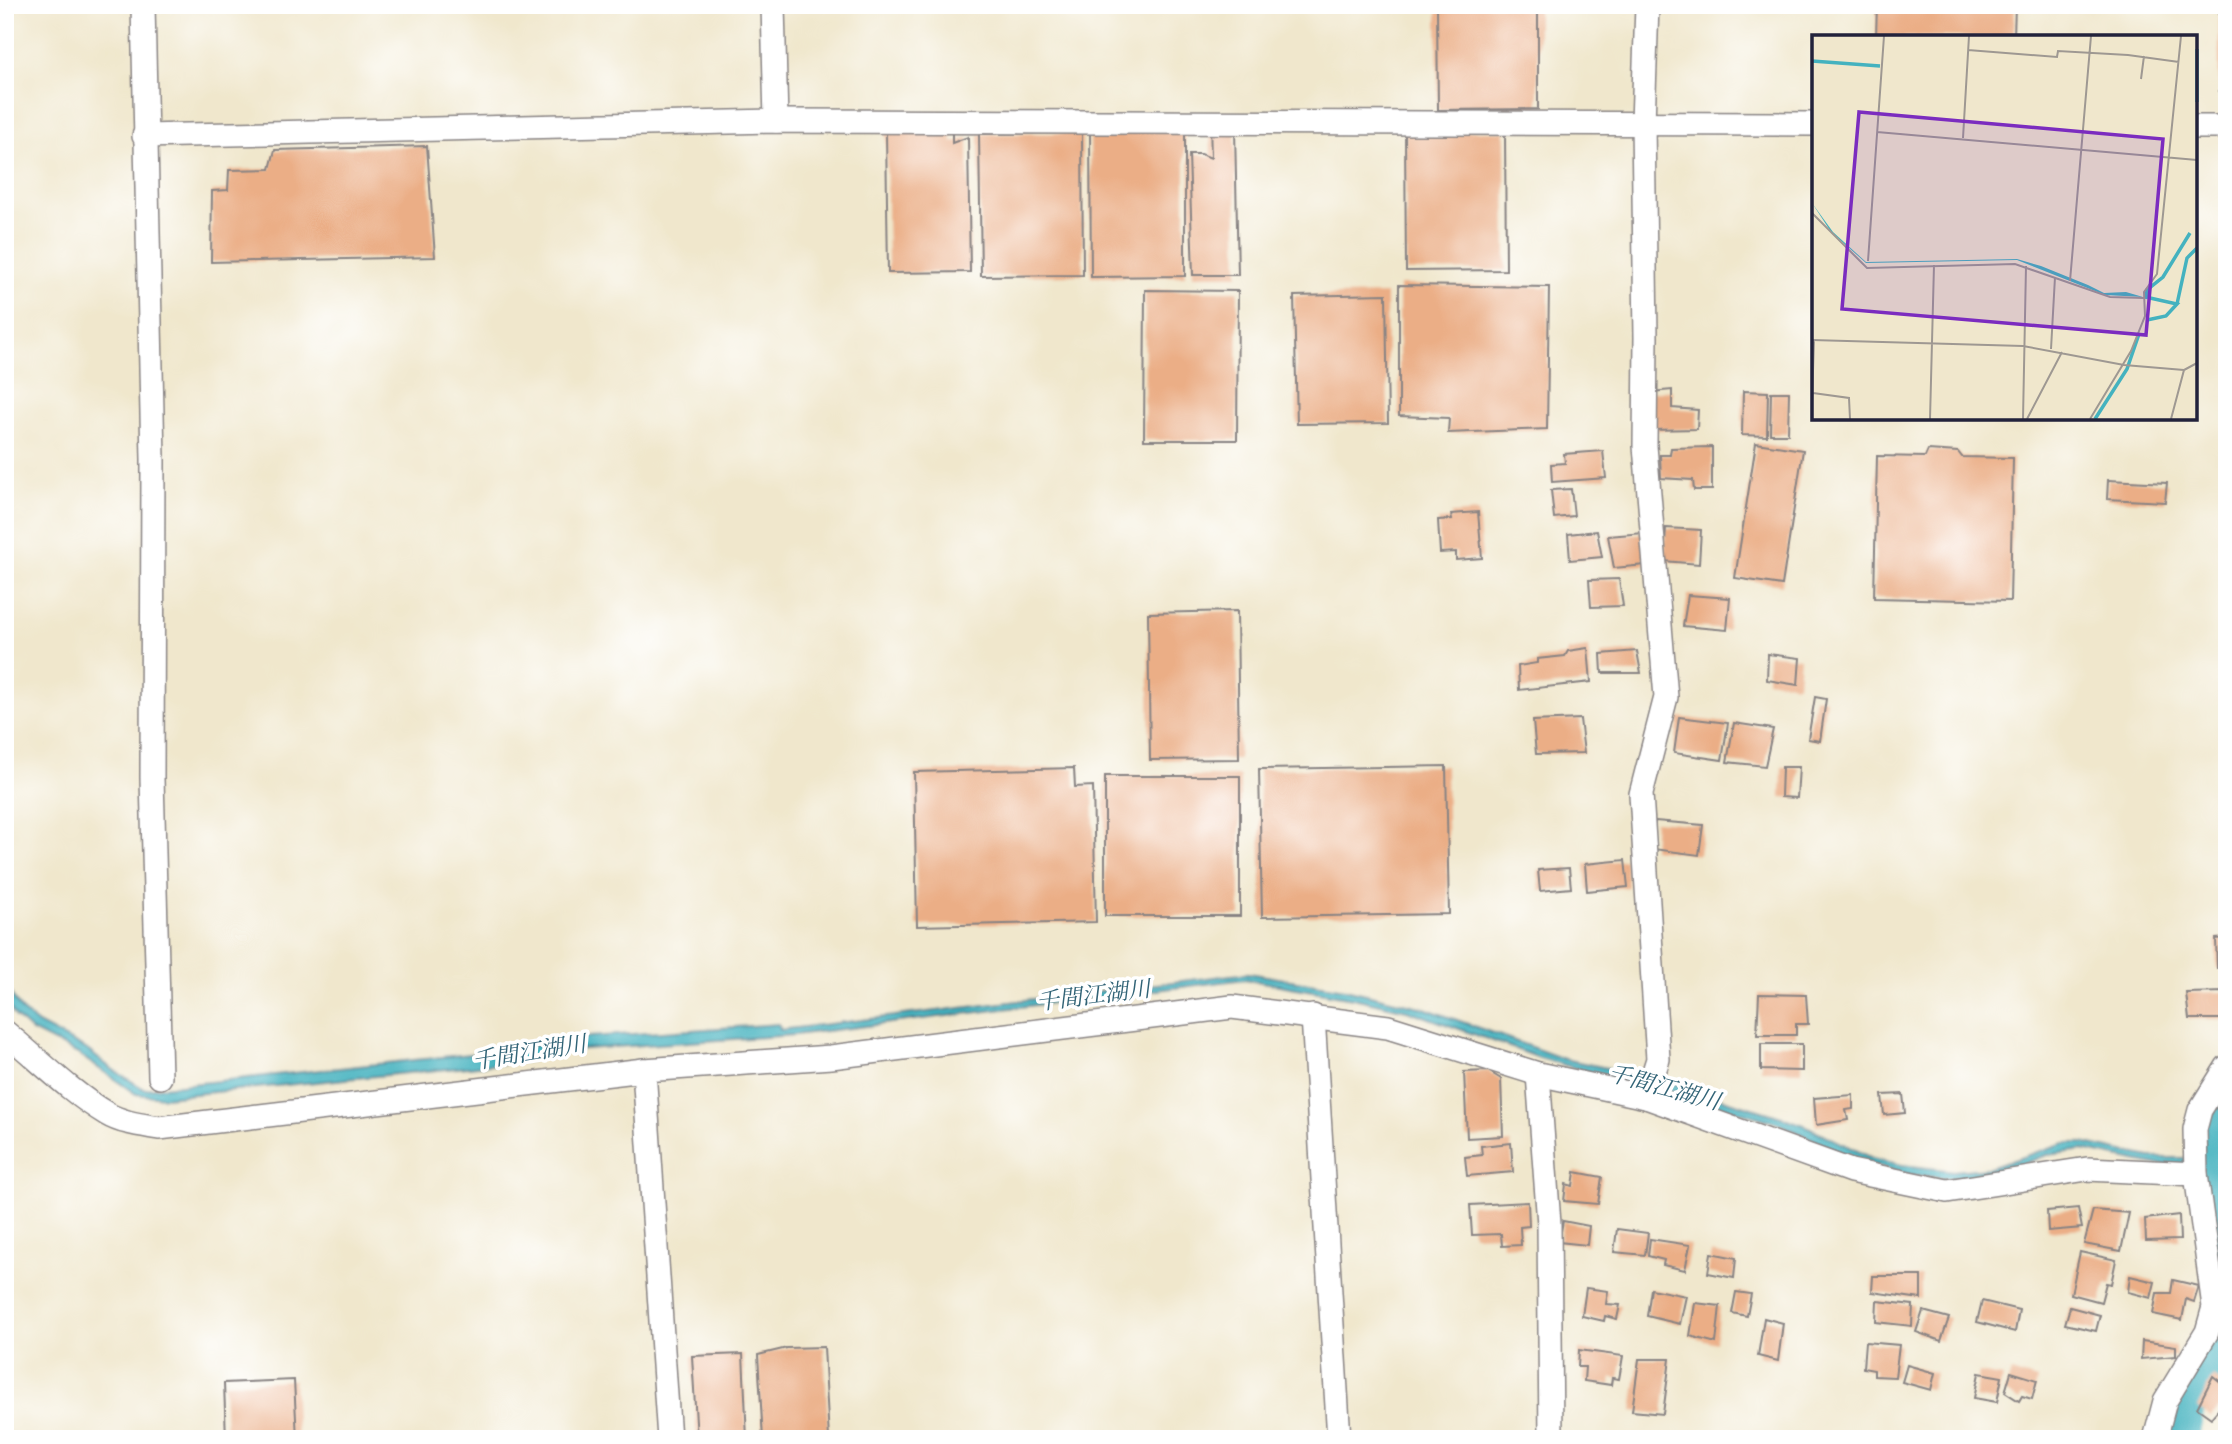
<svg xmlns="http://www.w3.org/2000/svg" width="2232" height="1444" viewBox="0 0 2232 1444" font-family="'IM FELL Great Primer','Noto Serif JP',serif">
<rect width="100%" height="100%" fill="#fff"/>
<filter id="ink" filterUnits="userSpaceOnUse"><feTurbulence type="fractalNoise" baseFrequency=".0143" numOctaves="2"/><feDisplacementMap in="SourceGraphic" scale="14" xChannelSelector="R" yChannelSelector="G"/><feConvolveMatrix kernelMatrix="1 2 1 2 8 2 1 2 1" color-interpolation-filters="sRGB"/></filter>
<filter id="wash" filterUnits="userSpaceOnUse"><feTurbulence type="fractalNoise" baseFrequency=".00686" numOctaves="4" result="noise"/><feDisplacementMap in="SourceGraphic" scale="28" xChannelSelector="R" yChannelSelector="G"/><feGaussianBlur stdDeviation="1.57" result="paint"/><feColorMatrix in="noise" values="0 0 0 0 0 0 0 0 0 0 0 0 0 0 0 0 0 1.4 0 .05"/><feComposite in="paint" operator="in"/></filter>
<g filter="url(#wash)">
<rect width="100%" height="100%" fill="#f0e7cc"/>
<path fill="#44b2bf" stroke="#336a7d" stroke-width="2" d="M 1248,973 L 1345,989 L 1424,1008 L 1564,1059 L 1659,1079 L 1781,1117 L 1804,1125 L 1872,1158 L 1902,1165 L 1953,1171 L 1990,1168 L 2064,1143 L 2082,1143 L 2150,1158 L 2186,1158 L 2186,1164 L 2155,1165 L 2083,1150 L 2047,1155 L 2000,1172 L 1981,1176 L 1946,1178 L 1908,1174 L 1860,1161 L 1778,1123 L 1655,1086 L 1632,1084 L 1540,1058 L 1407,1010 L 1353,998 L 1245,979 L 794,1035 L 583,1049 L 528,1061 L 164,1097 L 136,1094 L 78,1054 L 30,1030 L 16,1017 L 5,1001 L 5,985 L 22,1011 L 38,1024 L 86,1049 L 112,1069 L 144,1089 L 517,1049 L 574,1038 L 779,1024 L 780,1030 Z"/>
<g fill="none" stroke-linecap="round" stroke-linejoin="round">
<path stroke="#44b2bf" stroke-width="5" d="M 2211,1158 L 2213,1157"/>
<g stroke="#44b2bf" stroke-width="33">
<path d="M 2227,1094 L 2216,1113 L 2211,1133 L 2227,1291"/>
<path d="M 2182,1439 L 2190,1400 L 2227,1339"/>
</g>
</g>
<g id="blocks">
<g fill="#ebae86">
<path d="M 1437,5 L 1538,5 L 1538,109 L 1438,110 Z"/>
<path d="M 1877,5 L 2015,5 L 2014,37 L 1876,37 Z"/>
<rect x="2219" y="5" width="8" height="86"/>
<path d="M 1210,122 L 1235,129 L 1238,275 L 1193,275 L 1189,154 L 1201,154 L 1211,158 Z"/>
<path d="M 952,131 L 952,143 L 968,137 L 970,272 L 888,273 L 886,132 Z"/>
<path d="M 1090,131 L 1185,131 L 1185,276 L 1091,277 Z"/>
<path d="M 1405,131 L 1505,131 L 1506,270 L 1406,271 Z"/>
<path d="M 1082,133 L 1083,275 L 981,276 L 979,134 Z"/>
<path d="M 427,146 L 435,257 L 211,262 L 212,191 L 228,190 L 229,170 L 270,169 L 275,150 Z"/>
<path d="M 1399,285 L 1549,287 L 1547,429 L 1448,433 L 1449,418 L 1399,416 Z"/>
<path d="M 1145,290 L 1238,291 L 1237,440 L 1144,440 Z"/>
<path d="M 1386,294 L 1388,423 L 1297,424 L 1294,296 Z"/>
<path d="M 1672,390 L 1672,408 L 1698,410 L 1697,429 L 1651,430 L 1651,392 Z"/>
<path d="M 1743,391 L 1768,392 L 1767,436 L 1742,435 Z"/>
<path d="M 1771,392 L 1789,392 L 1788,434 L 1770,434 Z"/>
<path d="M 1756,443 L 1803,450 L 1782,585 L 1735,578 Z"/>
<path d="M 1712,447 L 1712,490 L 1694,490 L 1693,480 L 1661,478 L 1660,455 L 1670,455 L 1671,448 Z"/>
<path d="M 1928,450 L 1958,452 L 1962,457 L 2013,458 L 2010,601 L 1874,598 L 1877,456 L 1925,457 Z"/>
<path d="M 1603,451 L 1606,478 L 1552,482 L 1551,464 L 1565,463 L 1564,454 Z"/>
<path d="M 2108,480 L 2167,483 L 2165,502 L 2107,499 Z"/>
<path d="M 1571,489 L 1574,516 L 1554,518 L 1551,490 Z"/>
<path d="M 1478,512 L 1482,558 L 1456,560 L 1456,552 L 1440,553 L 1438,520 L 1452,519 L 1451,514 Z"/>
<path d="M 1666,528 L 1701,530 L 1699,564 L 1664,561 Z"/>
<path d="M 1597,531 L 1602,557 L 1570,560 L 1568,534 Z"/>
<path d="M 1644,533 L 1645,565 L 1614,568 L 1608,536 Z"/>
<path d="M 1619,579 L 1623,606 L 1591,607 L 1589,580 Z"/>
<path d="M 1688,595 L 1730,598 L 1727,630 L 1683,626 Z"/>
<path d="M 1237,611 L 1239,759 L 1150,760 L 1148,613 Z"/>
<path d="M 1588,648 L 1591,682 L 1519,690 L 1518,666 L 1537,663 L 1537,659 L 1565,656 L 1568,651 Z"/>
<path d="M 1637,651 L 1641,673 L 1602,673 L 1601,654 Z"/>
<path d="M 1768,654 L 1800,658 L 1798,685 L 1767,680 Z"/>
<path d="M 1815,697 L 1826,699 L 1820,741 L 1808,739 Z"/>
<path d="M 1679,717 L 1728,723 L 1722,760 L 1674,753 Z"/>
<path d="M 1580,719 L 1584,753 L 1536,754 L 1533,721 Z"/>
<path d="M 1734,723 L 1773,729 L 1765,766 L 1727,762 Z"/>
<path d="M 1446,766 L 1449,914 L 1262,917 L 1259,769 Z"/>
<path d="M 1782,767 L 1799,767 L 1797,798 L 1781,797 Z"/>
<path d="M 1074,768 L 1075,787 L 1093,786 L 1096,922 L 917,926 L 914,772 Z"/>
<rect x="1105" y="776" width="135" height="140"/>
<path d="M 1655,821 L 1703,825 L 1699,855 L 1653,849 Z"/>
<path d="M 1625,860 L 1628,887 L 1587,891 L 1585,864 Z"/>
<path d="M 1569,868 L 1571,888 L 1540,891 L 1538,870 Z"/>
<path d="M 2227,938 L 2227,968 L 2217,968 L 2216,939 Z"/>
<path d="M 2226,992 L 2227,1019 L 2189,1019 L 2186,993 Z"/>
<path d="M 1759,994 L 1806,995 L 1808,1024 L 1796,1024 L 1796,1035 L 1757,1035 Z"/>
<path d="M 1761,1044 L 1802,1044 L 1802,1071 L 1761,1070 Z"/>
<path d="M 1488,1071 L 1501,1079 L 1503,1136 L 1467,1138 L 1464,1072 Z"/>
<path d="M 1903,1094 L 1905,1113 L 1884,1115 L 1882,1095 Z"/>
<path d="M 1853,1095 L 1853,1109 L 1846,1110 L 1848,1120 L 1816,1125 L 1814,1098 Z"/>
<path d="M 1511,1143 L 1513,1172 L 1467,1176 L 1465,1157 L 1482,1155 L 1481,1146 Z"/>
<path d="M 1575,1172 L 1602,1177 L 1598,1204 L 1564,1201 L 1566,1184 L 1573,1186 Z"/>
<path d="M 1528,1202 L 1529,1226 L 1520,1227 L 1521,1245 L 1502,1246 L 1501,1234 L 1472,1235 L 1470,1205 Z"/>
<path d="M 2078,1208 L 2082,1228 L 2048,1231 L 2047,1211 Z"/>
<path d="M 2093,1210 L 2129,1213 L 2121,1251 L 2084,1244 Z"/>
<path d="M 2179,1215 L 2180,1240 L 2146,1241 L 2145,1219 Z"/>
<path d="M 1563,1221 L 1589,1226 L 1587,1245 L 1559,1242 Z"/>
<path d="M 1617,1229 L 1648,1233 L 1645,1255 L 1614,1252 Z"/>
<path d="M 1650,1239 L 1690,1245 L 1685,1270 L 1663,1265 L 1664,1260 L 1648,1256 Z"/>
<path d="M 2080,1252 L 2116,1260 L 2111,1284 L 2106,1283 L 2101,1302 L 2071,1294 Z"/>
<path d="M 1711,1253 L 1736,1258 L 1734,1278 L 1708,1273 Z"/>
<path d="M 1873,1276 L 1921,1276 L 1921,1299 L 1872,1292 Z"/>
<path d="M 2130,1276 L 2155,1282 L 2151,1298 L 2128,1292 Z"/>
<path d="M 2173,1280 L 2199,1286 L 2194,1302 L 2186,1299 L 2182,1320 L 2153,1314 L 2157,1293 L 2171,1293 Z"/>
<path d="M 1586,1288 L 1608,1291 L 1606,1304 L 1620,1305 L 1617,1319 L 1605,1316 L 1604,1321 L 1582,1316 Z"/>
<path d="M 1651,1289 L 1686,1296 L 1680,1324 L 1647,1316 Z"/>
<path d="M 1736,1292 L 1751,1294 L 1747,1316 L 1732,1313 Z"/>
<path d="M 1877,1301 L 1913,1305 L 1912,1326 L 1876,1322 Z"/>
<path d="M 1982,1301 L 2019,1310 L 2015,1332 L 1977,1322 Z"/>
<path d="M 1695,1303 L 1720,1306 L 1716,1343 L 1690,1336 Z"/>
<path d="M 2070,1307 L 2100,1315 L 2096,1331 L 2065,1324 Z"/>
<path d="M 1923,1311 L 1949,1318 L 1941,1341 L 1916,1332 Z"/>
<path d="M 1764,1318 L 1783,1323 L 1778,1361 L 1758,1356 Z"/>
<path d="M 2142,1341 L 2176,1346 L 2176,1356 L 2141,1359 Z"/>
<path d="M 1865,1342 L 1899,1345 L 1895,1377 L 1874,1376 L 1874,1370 L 1863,1368 Z"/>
<path d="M 824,1347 L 829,1439 L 763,1439 L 758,1355 L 787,1348 Z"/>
<path d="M 1579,1350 L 1623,1356 L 1619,1379 L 1612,1378 L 1611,1385 L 1584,1381 L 1585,1367 L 1578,1367 Z"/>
<path d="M 743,1354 L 747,1439 L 697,1439 L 692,1356 Z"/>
<path d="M 1639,1359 L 1670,1359 L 1663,1414 L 1632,1411 Z"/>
<path d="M 1907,1365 L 1935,1373 L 1931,1390 L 1902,1382 Z"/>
<path d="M 2011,1372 L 2037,1380 L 2032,1399 L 2022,1396 L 2019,1401 L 2005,1392 Z"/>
<path d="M 1979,1373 L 2002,1377 L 1997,1402 L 1974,1398 Z"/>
<path d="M 2213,1376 L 2227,1387 L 2227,1406 L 2223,1404 L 2211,1418 L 2197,1408 Z"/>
<path d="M 294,1380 L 297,1439 L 226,1439 L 224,1383 Z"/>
</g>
</g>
</g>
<g filter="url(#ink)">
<use href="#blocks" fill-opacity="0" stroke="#898484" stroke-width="2"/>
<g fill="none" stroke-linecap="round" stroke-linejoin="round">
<g stroke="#898484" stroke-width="26">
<g id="minor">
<path d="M 143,5 L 153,459 L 152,778 L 160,1077"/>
<path d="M 773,5 L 776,121"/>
<path d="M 2195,127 L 2227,127"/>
<path d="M 144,136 L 776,121 L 1814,124"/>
<path d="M 1313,1016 L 1339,1439"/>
<path d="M 5,1032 C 38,1059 70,1092 107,1114 C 122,1123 142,1125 159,1128 L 644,1070 L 831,1057 L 1232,1007 L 1388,1027 L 1538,1074 L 1646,1097 L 1851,1171 L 1947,1191 L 2087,1169 L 2196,1174"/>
<path d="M 644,1070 L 669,1439"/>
<path d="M 1538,1074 L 1549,1224 L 1551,1439"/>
<path d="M 1646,1097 L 1658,1059 L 1641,794 L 1666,697 L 1645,446 L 1646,337 L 1643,123 L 1647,5"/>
<path d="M 2155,1439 L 2165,1401 L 2207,1332 L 2214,1307 L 2196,1174 L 2195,1129 L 2200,1110 L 2227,1067"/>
</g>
</g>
<use href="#minor" stroke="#fff" stroke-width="23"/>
</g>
</g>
<g text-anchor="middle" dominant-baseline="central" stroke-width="7" stroke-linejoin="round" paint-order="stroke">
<g font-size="23" font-style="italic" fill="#316376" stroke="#fff">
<text transform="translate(1093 995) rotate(-7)">千間江湖川</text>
<text transform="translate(529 1052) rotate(-9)">千間江湖川</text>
<text transform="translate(1664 1087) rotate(15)">千間江湖川</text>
</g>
</g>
<g transform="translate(1812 35)">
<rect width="385" height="385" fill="#f0e7cc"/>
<path d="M 0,168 L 21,197 L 54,227 L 205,224 L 229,231 L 276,250 L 292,258 L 314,257 L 331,262 L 293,260 L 205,225 L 54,228 L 19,197 Z" fill="#44b2bf"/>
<path fill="none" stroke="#44b2bf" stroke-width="3.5" d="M 385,14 L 385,67M 0,26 L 68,31M 334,264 L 335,255 L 351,242 L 378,198M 365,269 L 375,223 L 385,213M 335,285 L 354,281 L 365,269 L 338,263M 283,384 L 315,334 L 327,299"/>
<path fill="none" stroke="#9e9892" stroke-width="2" d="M 156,15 L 245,22 L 246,16 L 316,20 L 367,27M 329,44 L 332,21M 65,97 L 385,125M 151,103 L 157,1M 0,178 L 55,233 L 203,229 L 298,262 L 332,263M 56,226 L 72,1M 258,246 L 279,1M 0,305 L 211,311 L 312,330 L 372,335M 239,314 L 243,242M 1,358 L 37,363 L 38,384M 0,367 L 2,305M 118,384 L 122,230M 211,384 L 214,231M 215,384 L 250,317M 278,384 L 319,316 L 333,281 L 332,257 L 345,239 L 369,1M 359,384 L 372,335 L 385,328"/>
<path fill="#7b2cbf" fill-opacity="0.15" stroke="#7b2cbf" stroke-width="3.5" d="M 47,77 L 351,104 L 334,300 L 30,274 Z"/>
<rect width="385" height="385" fill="none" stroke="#22223b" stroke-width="3.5"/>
</g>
<rect width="2232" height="1444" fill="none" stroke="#fff" stroke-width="28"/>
</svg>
